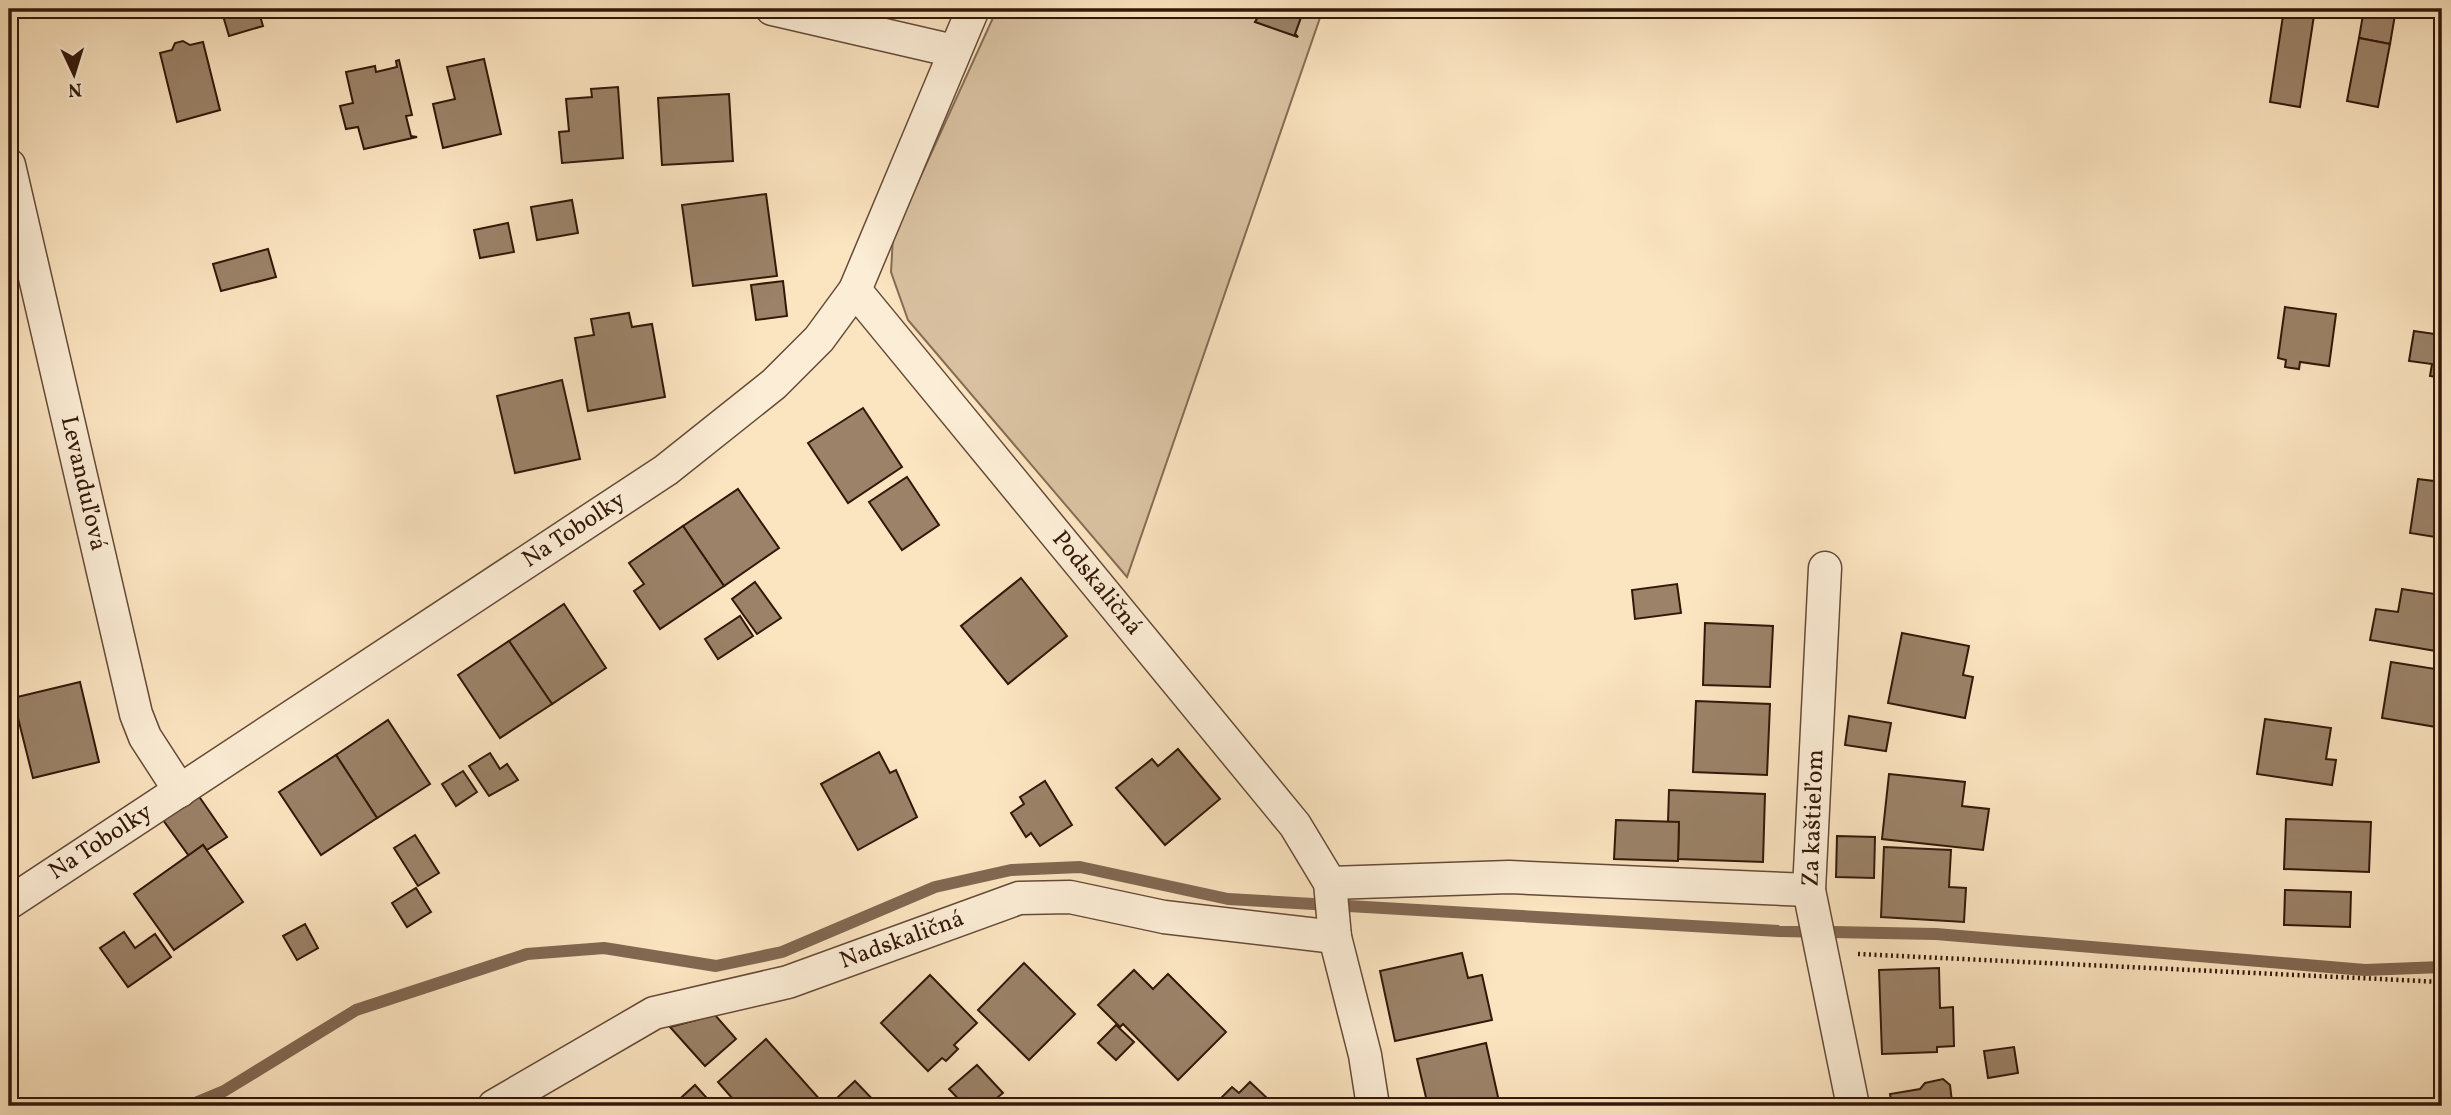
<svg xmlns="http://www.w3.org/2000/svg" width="2451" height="1115" viewBox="0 0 2451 1115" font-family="Vollkorn,serif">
<rect width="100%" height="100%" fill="#fbe4c0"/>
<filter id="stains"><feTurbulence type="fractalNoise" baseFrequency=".00286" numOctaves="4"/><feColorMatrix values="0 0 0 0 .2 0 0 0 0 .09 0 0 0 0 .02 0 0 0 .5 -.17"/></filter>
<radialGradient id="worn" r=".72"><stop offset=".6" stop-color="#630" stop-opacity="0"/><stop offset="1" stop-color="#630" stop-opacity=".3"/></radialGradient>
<path fill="#d9c1a1" stroke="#866c55" stroke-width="2" d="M 997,9 L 1263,9 L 1255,22 L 1298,37 L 1295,34 L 1304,9 L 1323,9 L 1127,577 L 908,320 L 891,272 L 893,237 Z"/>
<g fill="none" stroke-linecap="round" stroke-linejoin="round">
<path stroke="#826852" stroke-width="12" d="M 188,1106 L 224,1091 L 356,1010 L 527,954 L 604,948 L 716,966 L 782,952 L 935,887 L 1011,870 L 1080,867 L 1228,899 L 1779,931 L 1936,934 L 2365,970 L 2442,967"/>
</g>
<g fill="#9b8268" stroke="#331709" stroke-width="2">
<path d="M 139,9 L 169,9 L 141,17 Z"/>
<path d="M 221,9 L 258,9 L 263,26 L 229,36 Z"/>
<path d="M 1263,9 L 1304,9 L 1295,34 L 1298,37 L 1255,22 Z"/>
<path d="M 2284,9 L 2315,9 L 2300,107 L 2270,102 Z"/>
<path d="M 2364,9 L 2396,9 L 2390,44 L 2359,38 Z"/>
<path d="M 2359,38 L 2390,44 L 2378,107 L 2347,101 Z"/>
<path d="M 183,41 L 190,45 L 203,42 L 220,110 L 177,122 L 160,53 L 172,50 L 175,43 Z"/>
<path d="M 484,59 L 501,134 L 443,148 L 433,104 L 455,99 L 447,67 Z"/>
<path d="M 399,60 L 412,115 L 406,116 L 411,136 L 417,137 L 364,149 L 358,127 L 346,129 L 340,106 L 353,103 L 346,72 L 375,66 L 376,72 L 397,67 L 396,61 Z"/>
<path d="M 618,87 L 623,158 L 562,163 L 559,132 L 569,131 L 566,99 L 592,97 L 591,89 Z"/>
<path d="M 729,94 L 733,161 L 662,165 L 658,98 Z"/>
<path d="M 766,194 L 777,276 L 693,286 L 682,205 Z"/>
<path d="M 572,200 L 578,233 L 537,240 L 531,207 Z"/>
<path d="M 508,223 L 514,252 L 480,258 L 474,230 Z"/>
<path d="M 268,249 L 276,277 L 221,291 L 213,264 Z"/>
<path d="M 783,281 L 787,316 L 756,320 L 751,285 Z"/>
<path d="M 2285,307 L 2336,314 L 2329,366 L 2300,362 L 2299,369 L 2285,367 L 2286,360 L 2278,358 Z"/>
<path d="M 629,313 L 632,327 L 652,324 L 665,397 L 588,411 L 575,338 L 594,335 L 591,319 Z"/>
<path d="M 2414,331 L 2442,335 L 2442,378 L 2430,376 L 2432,364 L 2409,361 Z"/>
<path d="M 562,380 L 580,459 L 515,473 L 497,396 Z"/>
<path d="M 863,408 L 902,467 L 848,503 L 808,443 Z"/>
<path d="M 907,477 L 939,525 L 902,550 L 869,502 Z"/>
<path d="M 2418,479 L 2442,482 L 2442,538 L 2410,533 Z"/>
<path d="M 738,489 L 779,548 L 724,586 L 683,526 Z"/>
<path d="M 683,526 L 724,586 L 660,629 L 634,591 L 644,584 L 629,563 Z"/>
<path d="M 1021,578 L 1067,636 L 1008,684 L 961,626 Z"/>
<path d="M 755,582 L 781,618 L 757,634 L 732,599 Z"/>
<path d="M 1677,584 L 1681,613 L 1635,619 L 1632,590 Z"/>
<path d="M 2402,589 L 2442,595 L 2442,652 L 2370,640 L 2376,609 L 2398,612 Z"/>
<path d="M 564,604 L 606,668 L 552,704 L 509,641 Z"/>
<path d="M 740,616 L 753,636 L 718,659 L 705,639 Z"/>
<path d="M 1705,623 L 1773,626 L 1770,687 L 1703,685 Z"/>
<path d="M 1902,633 L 1969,646 L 1963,675 L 1973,677 L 1965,718 L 1888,703 Z"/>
<path d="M 509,641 L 552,704 L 500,738 L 458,675 Z"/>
<path d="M 2391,662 L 2442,670 L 2442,728 L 2382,718 Z"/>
<path d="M 80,682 L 99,762 L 33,778 L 13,698 Z"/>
<path d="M 1696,701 L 1770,704 L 1767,775 L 1693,772 Z"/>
<path d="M 1849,716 L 1891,723 L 1886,751 L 1845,745 Z"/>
<path d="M 2265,719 L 2331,728 L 2326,759 L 2336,760 L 2332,785 L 2257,774 Z"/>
<path d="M 388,720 L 430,784 L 377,818 L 336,755 Z"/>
<path d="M 1178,749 L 1220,799 L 1165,845 L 1116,788 L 1152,759 L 1158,766 Z"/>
<path d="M 879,752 L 890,773 L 896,770 L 917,817 L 858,850 L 821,784 Z"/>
<path d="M 490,753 L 500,769 L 507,764 L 518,780 L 489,796 L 469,766 Z"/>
<path d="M 336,755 L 377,818 L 321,855 L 279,792 Z"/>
<path d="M 463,771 L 477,792 L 456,806 L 442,784 Z"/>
<path d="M 1889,774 L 1965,782 L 1962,806 L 1989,809 L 1983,850 L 1882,839 Z"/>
<path d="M 1045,781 L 1072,825 L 1040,846 L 1031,833 L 1026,837 L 1011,813 L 1024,804 L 1020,797 Z"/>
<path d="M 1669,790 L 1765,794 L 1763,862 L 1678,859 L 1679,822 L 1668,822 Z"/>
<path d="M 198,795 L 227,837 L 207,850 L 203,845 L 189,856 L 163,820 Z"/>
<path d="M 2286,819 L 2371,822 L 2369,872 L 2284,869 Z"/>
<path d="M 1616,820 L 1679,822 L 1678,861 L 1614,859 Z"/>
<path d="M 415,835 L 439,873 L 418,886 L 394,848 Z"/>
<path d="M 1837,836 L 1875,837 L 1874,878 L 1836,877 Z"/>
<path d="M 203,845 L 243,902 L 174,950 L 134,894 Z"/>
<path d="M 1884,847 L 1951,850 L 1949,887 L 1966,888 L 1964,922 L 1881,917 Z"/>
<path d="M 416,888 L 431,912 L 407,927 L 392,903 Z"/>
<path d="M 2285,890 L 2351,892 L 2350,927 L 2284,925 Z"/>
<path d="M 305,924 L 318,948 L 297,960 L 283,936 Z"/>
<path d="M 124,932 L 135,948 L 155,934 L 171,957 L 128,987 L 100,948 Z"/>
<path d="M 1462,953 L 1468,978 L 1482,975 L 1492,1020 L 1395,1041 L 1380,971 Z"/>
<path d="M 1024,963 L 1075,1014 L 1029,1060 L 978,1010 Z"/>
<path d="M 1939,968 L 1940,1008 L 1953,1007 L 1954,1046 L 1937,1047 L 1937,1052 L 1882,1054 L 1879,970 Z"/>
<path d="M 1134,970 L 1153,989 L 1168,974 L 1226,1032 L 1178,1080 L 1123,1024 L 1120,1027 L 1098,1005 Z"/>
<path d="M 930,975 L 977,1023 L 954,1045 L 958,1049 L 946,1061 L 942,1058 L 928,1071 L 881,1023 Z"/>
<path d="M 715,1015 L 736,1039 L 705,1066 L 670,1027 Z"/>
<path d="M 1116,1025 L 1134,1042 L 1116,1060 L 1098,1043 Z"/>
<path d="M 766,1039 L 822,1102 L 820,1106 L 739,1106 L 718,1082 Z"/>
<path d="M 1486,1043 L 1500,1106 L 1428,1106 L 1417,1059 Z"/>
<path d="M 2014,1047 L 2018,1073 L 1988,1078 L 1984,1051 Z"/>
<path d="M 977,1065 L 1003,1093 L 987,1106 L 965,1106 L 949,1089 Z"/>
<path d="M 1943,1079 L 1950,1085 L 1952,1102 L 1948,1106 L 1892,1106 L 1890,1094 L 1920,1089 L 1925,1083 Z"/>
<path d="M 855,1081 L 879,1106 L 847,1106 L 838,1097 Z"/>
<path d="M 1250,1082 L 1268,1099 L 1261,1106 L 1213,1106 L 1232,1087 L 1239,1093 Z"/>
<path d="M 695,1085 L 714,1106 L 672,1106 Z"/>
</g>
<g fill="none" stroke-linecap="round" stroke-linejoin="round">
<g stroke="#654a37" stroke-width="35">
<g id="street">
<path d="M 772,9 L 954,51"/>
<path id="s1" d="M 9,165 L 136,714 L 145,737 L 180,791"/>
<path id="s2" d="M 855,290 L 1295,825 L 1330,883 L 1335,937 L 1365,1055 L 1373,1106"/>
<path d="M 1825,568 L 1809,890 L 1853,1106"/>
<path d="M 1330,883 L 1509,877 L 1809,890"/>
<path id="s3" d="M 9,903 L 666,470 L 774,384 L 819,339 L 855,290 L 973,9"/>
<path id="s4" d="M 494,1106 L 654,1013 L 788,982 L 1019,898 L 1070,897 L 1164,917 L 1335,937"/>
</g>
</g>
<path stroke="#331709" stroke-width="4.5" stroke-dasharray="2 3.5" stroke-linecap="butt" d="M 1858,954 L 2442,982"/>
<use href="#street" stroke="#fcedd6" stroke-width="32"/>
</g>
<g text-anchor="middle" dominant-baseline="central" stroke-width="5" stroke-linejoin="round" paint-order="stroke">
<g font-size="24" fill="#331709" stroke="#fcedd6">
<text stroke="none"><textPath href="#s1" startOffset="327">Levanduľová</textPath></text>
<text stroke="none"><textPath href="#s3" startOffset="677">Na Tobolky</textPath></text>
<text stroke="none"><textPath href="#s2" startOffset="380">Podskaličná</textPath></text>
<text transform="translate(1814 818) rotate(-88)">Za kaštieľom</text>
<text stroke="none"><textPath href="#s3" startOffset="110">Na Tobolky</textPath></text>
<text stroke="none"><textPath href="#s4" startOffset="444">Nadskaličná</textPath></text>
</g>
</g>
<rect width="2451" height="1115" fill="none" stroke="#fbe4c0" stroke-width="35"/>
<rect x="10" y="10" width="2430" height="1094" fill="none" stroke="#331709" stroke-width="3.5"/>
<rect x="18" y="18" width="2416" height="1080" fill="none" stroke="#331709" stroke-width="2"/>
<g transform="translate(74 74) rotate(176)" stroke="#fcedd6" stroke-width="5" paint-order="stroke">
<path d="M0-5L12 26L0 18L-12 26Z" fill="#331709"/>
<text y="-10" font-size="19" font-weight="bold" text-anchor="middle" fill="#331709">N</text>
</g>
<rect width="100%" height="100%" filter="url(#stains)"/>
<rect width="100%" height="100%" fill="url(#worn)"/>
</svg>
